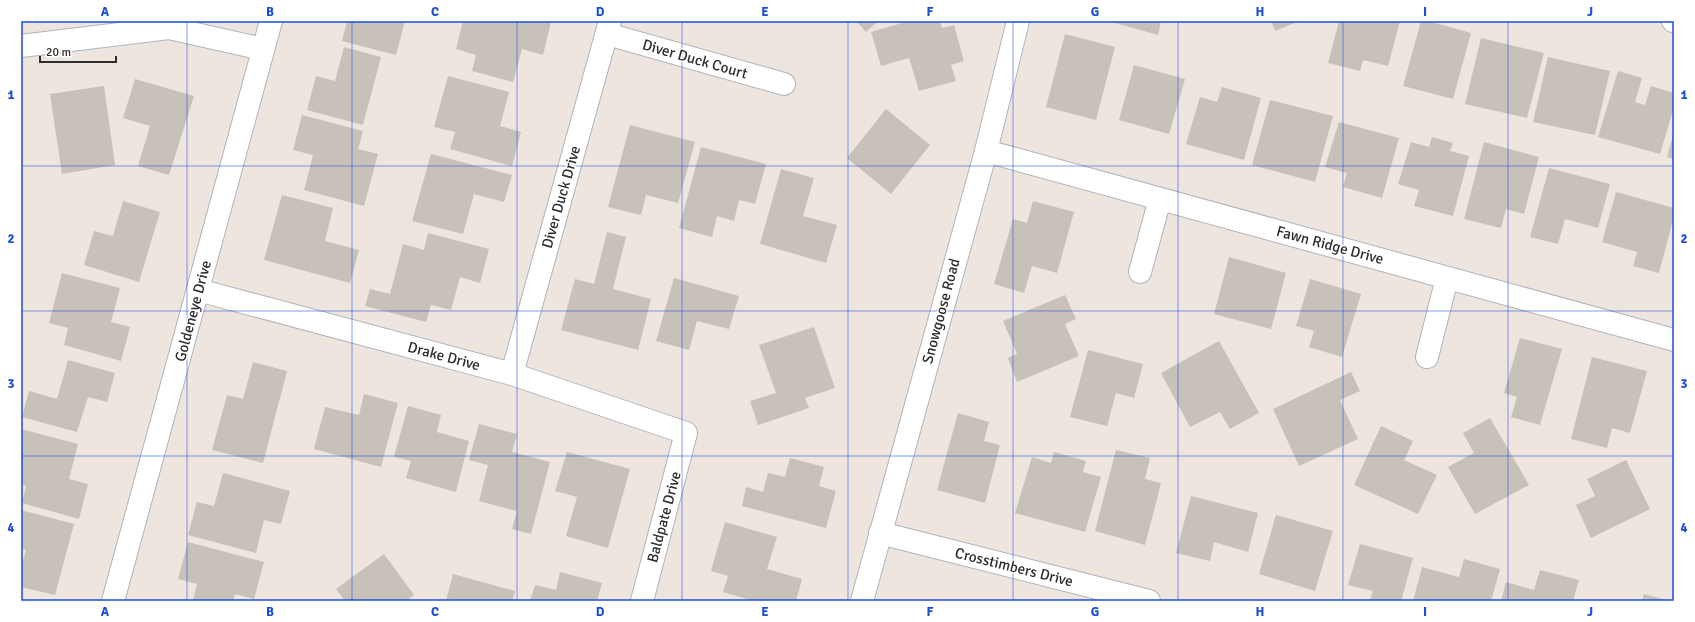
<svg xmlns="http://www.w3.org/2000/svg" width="1695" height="622" viewBox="0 0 1695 622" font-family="Signika,sans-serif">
<rect width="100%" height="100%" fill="#eee5df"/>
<g fill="#c7c1ba">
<path d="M 347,21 L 405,21 L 396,55 L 342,41 Z"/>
<path d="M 463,21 L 546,21 L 551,22 L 543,55 L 522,49 L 513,82 L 472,71 L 476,55 L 456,49 Z"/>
<path d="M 856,21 L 878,21 L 866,32 Z"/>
<path d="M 909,21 L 940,21 L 942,28 L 954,25 L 964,61 L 951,65 L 956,81 L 919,91 L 909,58 L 881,66 L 871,32 Z"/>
<path d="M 1108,21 L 1161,21 L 1158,35 Z"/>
<path d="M 1271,21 L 1299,21 L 1275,31 Z"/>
<path d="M 1339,21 L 1400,21 L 1388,66 L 1363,60 L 1360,71 L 1328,63 Z"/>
<path d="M 1421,21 L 1428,21 L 1471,33 L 1453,99 L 1403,86 Z"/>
<path d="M 1065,34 L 1115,47 L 1096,120 L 1046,107 Z"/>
<path d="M 1481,38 L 1544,53 L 1527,118 L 1465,104 Z"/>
<path d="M 344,47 L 381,57 L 363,125 L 307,110 L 316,76 L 335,81 Z"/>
<path d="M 1548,57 L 1610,71 L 1595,135 L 1533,122 Z"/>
<path d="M 1134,65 L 1185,79 L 1169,134 L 1119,120 Z"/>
<path d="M 1618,71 L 1642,78 L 1635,102 L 1645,105 L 1651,86 L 1674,93 L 1674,107 L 1660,154 L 1598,137 Z"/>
<path d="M 448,76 L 509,92 L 500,126 L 521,132 L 512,166 L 450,149 L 455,132 L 434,127 Z"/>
<path d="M 135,79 L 194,96 L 169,175 L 138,166 L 150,126 L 123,118 Z"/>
<path d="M 104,86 L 115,165 L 62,174 L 50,94 Z"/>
<path d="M 1222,87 L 1261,98 L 1244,160 L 1186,144 L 1200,97 L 1217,102 Z"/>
<path d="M 1270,100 L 1333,116 L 1315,182 L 1252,165 Z"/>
<path d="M 886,109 L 930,145 L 891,194 L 847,158 Z"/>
<path d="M 302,115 L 363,131 L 358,149 L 378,154 L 364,206 L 304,190 L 313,155 L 293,150 Z"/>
<path d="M 1339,122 L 1399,138 L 1382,198 L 1343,187 L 1347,173 L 1325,167 Z"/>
<path d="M 630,125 L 695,142 L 678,203 L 646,195 L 641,215 L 608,207 Z"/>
<path d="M 1674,132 L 1674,159 L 1667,157 Z"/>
<path d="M 1432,137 L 1453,143 L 1450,151 L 1469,156 L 1453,216 L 1414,206 L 1419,190 L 1398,184 L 1411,142 L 1429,147 Z"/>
<path d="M 1484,142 L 1539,157 L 1524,214 L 1506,209 L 1501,228 L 1464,219 Z"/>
<path d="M 701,147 L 766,164 L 755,204 L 739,200 L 734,221 L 717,216 L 712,237 L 679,228 Z"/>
<path d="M 431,154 L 512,175 L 504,202 L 474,194 L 463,234 L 412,221 Z"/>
<path d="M 1549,168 L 1610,184 L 1598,228 L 1565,219 L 1558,244 L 1530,237 Z"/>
<path d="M 781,169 L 814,178 L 803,216 L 837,225 L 826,263 L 760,244 Z"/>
<path d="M 1616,192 L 1674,208 L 1674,216 L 1659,273 L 1633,266 L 1637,252 L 1602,242 Z"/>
<path d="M 282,195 L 333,208 L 325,241 L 359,250 L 350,283 L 264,260 Z"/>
<path d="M 123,201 L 160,212 L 139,282 L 84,265 L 94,231 L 113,236 Z"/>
<path d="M 1033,201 L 1074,212 L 1057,273 L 1032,266 L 1024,293 L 994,284 L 1013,219 L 1027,223 Z"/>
<path d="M 607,232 L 626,237 L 613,289 L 651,299 L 638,350 L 561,330 L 575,279 L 594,284 Z"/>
<path d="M 428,233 L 489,249 L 480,283 L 460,277 L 451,310 L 431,305 L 426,322 L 365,306 L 370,289 L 390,294 L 403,244 L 424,250 Z"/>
<path d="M 1229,257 L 1286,273 L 1271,329 L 1214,314 Z"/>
<path d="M 62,273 L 120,288 L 111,322 L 130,327 L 121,361 L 64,345 L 68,328 L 49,323 Z"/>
<path d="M 674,278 L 739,296 L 729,329 L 697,321 L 689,350 L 656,341 Z"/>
<path d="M 1310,279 L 1361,294 L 1342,357 L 1309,347 L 1314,331 L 1296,326 Z"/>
<path d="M 1065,295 L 1076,319 L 1065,324 L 1079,356 L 1017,382 L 1008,358 L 1017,354 L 1003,321 Z"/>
<path d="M 814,327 L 835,388 L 805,398 L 809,408 L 758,425 L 750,401 L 776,393 L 759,345 Z"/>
<path d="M 1520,338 L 1562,349 L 1540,425 L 1511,417 L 1517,397 L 1504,393 Z"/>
<path d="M 1219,341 L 1259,413 L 1230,429 L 1220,412 L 1190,427 L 1161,373 Z"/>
<path d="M 1088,350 L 1143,364 L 1134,398 L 1116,393 L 1107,426 L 1070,417 Z"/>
<path d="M 1592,357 L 1647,371 L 1630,433 L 1612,428 L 1607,448 L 1571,439 Z"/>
<path d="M 68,360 L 115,373 L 107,402 L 88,397 L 77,432 L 22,417 L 29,391 L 57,399 Z"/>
<path d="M 253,362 L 287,371 L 263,463 L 212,450 L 227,395 L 243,399 Z"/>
<path d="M 1351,372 L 1360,391 L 1340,400 L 1358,439 L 1299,466 L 1273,409 Z"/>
<path d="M 364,394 L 398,403 L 381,467 L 314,449 L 325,407 L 359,415 Z"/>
<path d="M 408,406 L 441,415 L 437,432 L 469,441 L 456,492 L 406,478 L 411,461 L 394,457 Z"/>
<path d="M 958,413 L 989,422 L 984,441 L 1000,445 L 985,503 L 937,490 Z"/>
<path d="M 1490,418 L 1529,485 L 1475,514 L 1448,467 L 1474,453 L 1463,433 Z"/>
<path d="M 479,424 L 517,434 L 512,452 L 550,462 L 531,534 L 512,529 L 517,511 L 479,501 L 488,465 L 469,460 Z"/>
<path d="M 1381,426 L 1413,441 L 1404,460 L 1437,475 L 1418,514 L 1354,485 Z"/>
<path d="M 21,429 L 78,444 L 69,479 L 88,484 L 79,519 L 22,503 L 26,486 L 21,484 Z"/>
<path d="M 1116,450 L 1150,458 L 1145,479 L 1161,483 L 1145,545 L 1095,531 Z"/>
<path d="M 567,452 L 630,469 L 608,548 L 566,536 L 577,497 L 555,491 Z"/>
<path d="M 1054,452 L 1086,461 L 1083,472 L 1101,477 L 1085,532 L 1015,513 L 1032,457 L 1051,463 Z"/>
<path d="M 790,458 L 824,467 L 819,486 L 836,491 L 826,528 L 742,506 L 746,487 L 763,492 L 768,473 L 785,477 Z"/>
<path d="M 1626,460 L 1650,509 L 1591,538 L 1576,505 L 1595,496 L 1587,479 Z"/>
<path d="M 223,473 L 290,491 L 281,524 L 264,520 L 256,553 L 188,535 L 197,502 L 214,506 Z"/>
<path d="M 1191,496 L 1258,513 L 1248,552 L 1214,542 L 1210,561 L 1176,553 Z"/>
<path d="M 21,510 L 74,524 L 55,595 L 21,587 L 21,567 L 26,550 L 21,548 Z"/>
<path d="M 1276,515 L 1333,531 L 1315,591 L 1259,574 Z"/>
<path d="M 725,522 L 777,537 L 767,569 L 802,579 L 796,601 L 754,601 L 723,592 L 728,576 L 711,571 Z"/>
<path d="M 188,542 L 264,562 L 254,599 L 235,594 L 233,601 L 193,601 L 197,584 L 178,579 Z"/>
<path d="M 1360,544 L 1413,558 L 1401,601 L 1370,601 L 1373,591 L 1348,585 Z"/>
<path d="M 384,554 L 414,595 L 406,601 L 345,601 L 336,589 Z"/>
<path d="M 1464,559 L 1500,569 L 1491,601 L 1413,601 L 1422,567 L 1459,577 Z"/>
<path d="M 1540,570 L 1579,580 L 1573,601 L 1501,601 L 1506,582 L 1534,590 Z"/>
<path d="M 560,572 L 602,583 L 597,601 L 530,601 L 535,585 L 556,590 Z"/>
<path d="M 453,574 L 515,591 L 512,601 L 446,601 Z"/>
<path d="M 1644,594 L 1663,599 L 1662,601 L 1642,601 Z"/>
</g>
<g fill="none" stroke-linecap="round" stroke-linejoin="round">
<g stroke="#afb4bd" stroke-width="24">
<g id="minor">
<path d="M 1673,21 L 1674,21"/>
<path d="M 607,34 L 784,84"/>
<path d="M 21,46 L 169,28 L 263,49"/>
<path d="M 986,151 L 1674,340"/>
<path d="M 1140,272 L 1160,199"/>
<path d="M 198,290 L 512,374 L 686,433 L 642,601"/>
<path d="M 1427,357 L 1447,278"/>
<path d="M 512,374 L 610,21"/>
<path d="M 880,533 L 1149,601"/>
<path d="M 113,601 L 271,21"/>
</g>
</g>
<g stroke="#afb4bd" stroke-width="24">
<path id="tertiary" d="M 862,601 L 986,151 L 1018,21"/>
</g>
<use href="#minor" stroke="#fff" stroke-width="22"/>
<use href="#tertiary" stroke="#fff" stroke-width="22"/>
</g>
<path fill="none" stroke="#1d4ed8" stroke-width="1" stroke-opacity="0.55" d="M 187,21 L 187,601M 352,21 L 352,601M 517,21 L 517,601M 682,21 L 682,601M 848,21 L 848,601M 1013,21 L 1013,601M 1178,21 L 1178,601M 1343,21 L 1343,601M 1508,21 L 1508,601M 21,166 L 1674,166M 21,311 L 1674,311M 21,456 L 1674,456"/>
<g text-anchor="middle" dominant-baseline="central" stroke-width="3" stroke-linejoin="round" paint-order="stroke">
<g font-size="15" fill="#2d2d2d" stroke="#fff">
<text transform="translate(695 59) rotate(16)">Diver Duck Court</text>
<text transform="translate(561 197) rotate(-74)">Diver Duck Drive</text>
<text transform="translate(1330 245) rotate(15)">Fawn Ridge Drive</text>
<text transform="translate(193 311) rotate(-75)">Goldeneye Drive</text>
<text transform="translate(941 311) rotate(-75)">Snowgoose Road</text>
<text transform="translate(444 356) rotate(15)">Drake Drive</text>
<text transform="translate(664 517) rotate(-75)">Baldpate Drive</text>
<text transform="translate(1014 567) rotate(14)">Crosstimbers Drive</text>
</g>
</g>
<rect width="1695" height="622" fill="none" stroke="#ffffff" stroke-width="44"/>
<path d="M40 56v6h76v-6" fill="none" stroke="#2d2d2d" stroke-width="2"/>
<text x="46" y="56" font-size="12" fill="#2d2d2d" stroke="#ffffff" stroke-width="3" paint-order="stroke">20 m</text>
<rect x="22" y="22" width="1651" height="578" fill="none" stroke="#1d4ed8" stroke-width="1.5"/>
<g font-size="13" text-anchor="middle" font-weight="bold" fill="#1d4ed8">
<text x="105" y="16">A</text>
<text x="270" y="16">B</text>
<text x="435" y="16">C</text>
<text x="600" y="16">D</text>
<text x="765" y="16">E</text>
<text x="930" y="16">F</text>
<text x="1095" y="16">G</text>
<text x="1260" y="16">H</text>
<text x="1425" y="16">I</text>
<text x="1590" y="16">J</text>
<text x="11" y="99">1</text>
<text x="1684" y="99">1</text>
<text x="11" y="243">2</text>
<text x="1684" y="243">2</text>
<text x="11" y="388">3</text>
<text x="1684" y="388">3</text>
<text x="11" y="532">4</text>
<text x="1684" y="532">4</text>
<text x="105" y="616">A</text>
<text x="270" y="616">B</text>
<text x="435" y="616">C</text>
<text x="600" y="616">D</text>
<text x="765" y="616">E</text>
<text x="930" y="616">F</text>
<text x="1095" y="616">G</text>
<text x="1260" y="616">H</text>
<text x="1425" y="616">I</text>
<text x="1590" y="616">J</text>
</g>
</svg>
